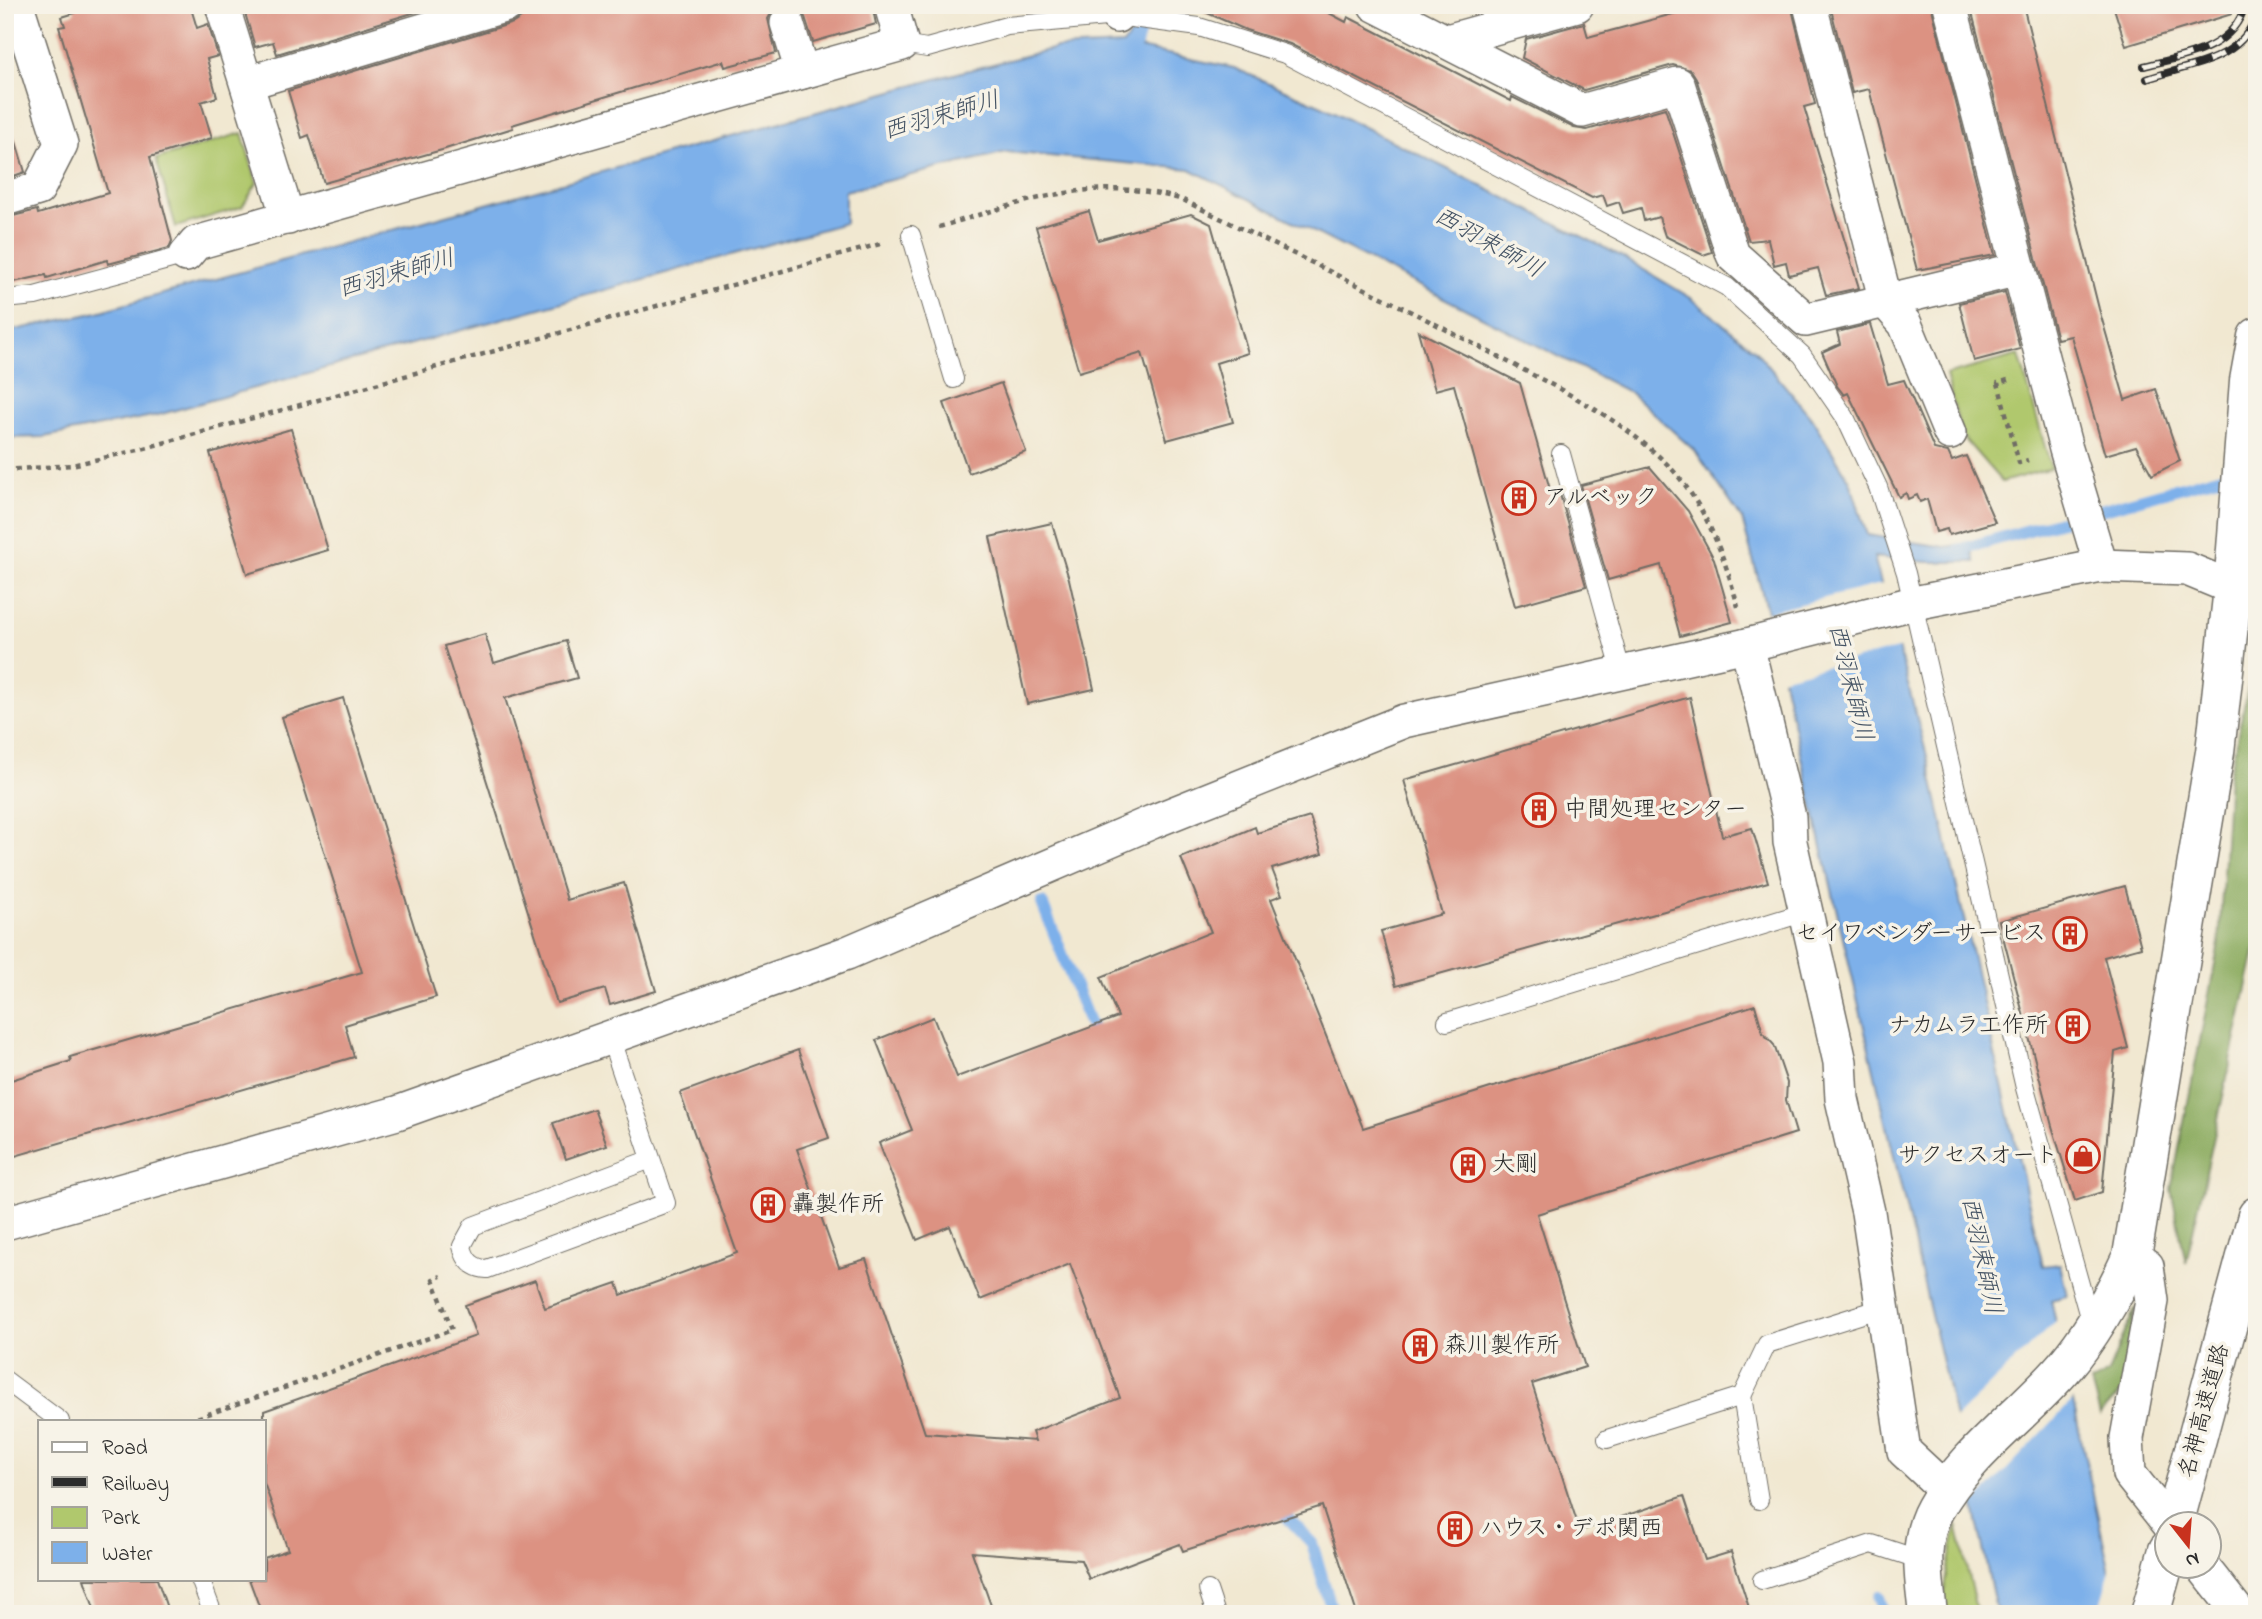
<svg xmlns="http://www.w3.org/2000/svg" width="2262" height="1619" viewBox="0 0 2262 1619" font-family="'Indie Flower','Klee One',sans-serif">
<rect width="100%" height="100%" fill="#f7f3e8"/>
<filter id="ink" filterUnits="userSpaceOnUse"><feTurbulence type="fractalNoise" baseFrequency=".0143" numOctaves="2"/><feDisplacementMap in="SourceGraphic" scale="14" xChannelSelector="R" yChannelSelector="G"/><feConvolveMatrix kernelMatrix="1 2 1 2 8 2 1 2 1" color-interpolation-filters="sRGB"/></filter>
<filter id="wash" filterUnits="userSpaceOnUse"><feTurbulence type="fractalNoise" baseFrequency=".00686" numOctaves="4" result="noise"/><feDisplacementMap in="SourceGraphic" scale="28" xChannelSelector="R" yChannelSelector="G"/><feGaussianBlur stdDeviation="1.57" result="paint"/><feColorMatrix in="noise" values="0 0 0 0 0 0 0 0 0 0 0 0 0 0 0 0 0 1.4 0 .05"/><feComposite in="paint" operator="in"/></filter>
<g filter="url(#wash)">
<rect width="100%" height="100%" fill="#f1e8d1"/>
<g fill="#b0c86d" stroke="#6e7a4c" stroke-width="2">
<path d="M 242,133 L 257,183 L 242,207 L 176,227 L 156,159 Z"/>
<path d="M 2019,355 L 2051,468 L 2002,482 L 1962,436 L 1946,375 Z"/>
<path d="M 1957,1525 L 1977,1614 L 1944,1614 L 1945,1581 Z"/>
</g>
<g fill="#8cac60" stroke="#5c6c46" stroke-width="2">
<path d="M 2257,661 L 2257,943 L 2186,1263 L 2171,1189 L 2219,943 L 2229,774 L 2253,666 Z"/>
<path d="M 2135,1308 L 2123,1389 L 2100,1415 L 2091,1383 L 2108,1373 Z"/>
</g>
<path fill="#7db0ea" stroke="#546e8a" stroke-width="2" d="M 1132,32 L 1142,34 L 1139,48 L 1234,68 L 1322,106 L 1617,254 L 1691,298 L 1755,350 L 1811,417 L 1850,481 L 1867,535 L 1945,547 L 1970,543 L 1975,562 L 1928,562 L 1874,557 L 1927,756 L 2043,1266 L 2060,1264 L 2067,1296 L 2051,1300 L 2119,1614 L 1997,1614 L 1955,1418 L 1767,611 L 1742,519 L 1696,452 L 1631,393 L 1190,169 L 1006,152 L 845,191 L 845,223 L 158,415 L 44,437 L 5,438 L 5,332 L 94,313 L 954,74 L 1056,48 L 1123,45 Z"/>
<g fill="#f1e8d1">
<path d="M 1885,583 L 1902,648 L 1780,678 L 1764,613 Z"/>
<path d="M 2059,1318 L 2076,1397 L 1971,1507 L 1952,1421 Z"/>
<path d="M 2112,1563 L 2122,1614 L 2097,1614 Z"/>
</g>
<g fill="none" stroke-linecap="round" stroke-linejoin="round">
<g stroke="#7db0ea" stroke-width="12">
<path d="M 1135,48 L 1148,5"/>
<path d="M 1958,550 L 2236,472"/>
<path d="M 1042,903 L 1097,1042"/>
<path d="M 1279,1503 L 1286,1516 L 1312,1543 L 1333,1614"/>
<path d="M 1879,1597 L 1884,1614"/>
</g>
</g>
<g id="blocks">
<g fill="#dc9282">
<path d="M 73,5 L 190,5 L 197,28 L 208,24 L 218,56 L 207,59 L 217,97 L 201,102 L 212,138 L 150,157 L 172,241 L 169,248 L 108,264 L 107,260 L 47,278 L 46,275 L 5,284 L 5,218 L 37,210 L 38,214 L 108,193 L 59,27 L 65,26 L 62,17 L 75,13 Z"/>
<path d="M 270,5 L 439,5 L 277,54 L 273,42 L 255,47 L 245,13 Z"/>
<path d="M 526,5 L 780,5 L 773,10 L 768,19 L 776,53 L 725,67 L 723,61 L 512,125 L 513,128 L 442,150 L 324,183 L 309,135 L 302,138 L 288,91 L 513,23 L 521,18 Z"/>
<path d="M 793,5 L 872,5 L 876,24 L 813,42 L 805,17 Z"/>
<path d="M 1189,5 L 1314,5 L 1346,22 L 1348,17 L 1511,101 L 1512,97 L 1574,128 L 1587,130 L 1665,108 L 1712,252 L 1703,255 L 1665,236 L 1659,217 L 1644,221 L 1641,208 L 1623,213 L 1619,202 L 1607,206 L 1603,195 L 1592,198 L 1290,44 L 1246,30 Z"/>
<path d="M 1706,5 L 1791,5 L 1815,104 L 1804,107 L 1859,288 L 1826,295 L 1818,268 L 1789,275 L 1786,262 L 1774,265 L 1768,239 L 1749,241 L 1696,78 L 1691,70 L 1673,65 L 1584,90 L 1522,58 L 1526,39 L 1584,23 L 1588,37 Z"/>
<path d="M 1830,5 L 1931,5 L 1995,255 L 1917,270 L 1869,89 L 1852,93 Z"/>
<path d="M 1970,5 L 2023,5 L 2099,309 L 2125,400 L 2156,389 L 2180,461 L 2152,475 L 2136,446 L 2105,455 L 2071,336 L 2057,339 Z"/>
<path d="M 2113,5 L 2231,5 L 2232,14 L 2126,46 Z"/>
<path d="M 14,135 L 25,172 L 5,179 L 5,136 Z"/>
<path d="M 1089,211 L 1098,240 L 1191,214 L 1211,224 L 1248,353 L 1216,363 L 1233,422 L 1167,440 L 1142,353 L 1079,372 L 1036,227 Z"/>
<path d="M 2005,292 L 2020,349 L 1974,361 L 1959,303 Z"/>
<path d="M 1870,324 L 1888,384 L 1904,380 L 1934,449 L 1948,452 L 1952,461 L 1966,456 L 1995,522 L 1949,535 L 1947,529 L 1936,532 L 1927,499 L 1920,502 L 1917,495 L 1908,499 L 1906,493 L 1899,497 L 1848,393 L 1844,395 L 1837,386 L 1822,352 L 1840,344 L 1837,332 Z"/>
<path d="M 1418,331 L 1520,383 L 1551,493 L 1559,491 L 1586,586 L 1515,606 L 1454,385 L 1435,390 Z"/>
<path d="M 1001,383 L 1026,452 L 969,473 L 944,403 Z"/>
<path d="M 291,429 L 328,550 L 247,574 L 210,453 Z"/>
<path d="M 1650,467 L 1688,511 L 1714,559 L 1732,622 L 1680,636 L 1661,565 L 1608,580 L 1581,485 Z"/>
<path d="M 1052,523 L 1069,579 L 1094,689 L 1027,704 L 990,537 Z"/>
<path d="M 485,634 L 494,663 L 566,641 L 577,678 L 505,698 L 567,900 L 624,883 L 656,991 L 610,1005 L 605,989 L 557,1003 L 444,646 Z"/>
<path d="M 1690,697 L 1722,836 L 1752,828 L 1768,882 L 1396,986 L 1381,931 L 1442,914 L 1404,780 Z"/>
<path d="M 343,698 L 436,997 L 345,1025 L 354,1057 L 5,1159 L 5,1082 L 71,1061 L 70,1057 L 362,972 L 282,717 Z"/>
<path d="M 1310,817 L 1322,854 L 1272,869 L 1282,895 L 1271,899 L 1363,1128 L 1755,1005 L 1763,1033 L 1774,1045 L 1787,1083 L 1786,1100 L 1796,1133 L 1537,1214 L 1585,1367 L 1532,1384 L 1580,1531 L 1684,1496 L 1705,1560 L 1731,1552 L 1751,1614 L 1357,1614 L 1322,1506 L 1183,1551 L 1180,1544 L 1089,1579 L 1081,1560 L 972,1552 L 994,1614 L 262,1614 L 249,1579 L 264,1579 L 264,1558 L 288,1550 L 264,1483 L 264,1411 L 476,1336 L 465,1305 L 535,1280 L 545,1308 L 617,1283 L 621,1295 L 737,1253 L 680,1093 L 798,1050 L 829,1138 L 797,1149 L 839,1267 L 866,1259 L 925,1433 L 1035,1441 L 1032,1432 L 1120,1398 L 1070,1264 L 980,1300 L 950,1226 L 917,1240 L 879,1143 L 912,1130 L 876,1040 L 933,1017 L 957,1077 L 1118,1017 L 1101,977 L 1211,932 L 1181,858 L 1255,827 L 1257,833 Z"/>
<path d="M 2125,886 L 2141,947 L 2104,957 L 2128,1048 L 2115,1052 L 2102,1192 L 2075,1201 L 2052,1126 L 1999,921 Z"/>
<path d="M 594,1109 L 607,1145 L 566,1159 L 553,1123 Z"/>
<path d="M 84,1579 L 157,1579 L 169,1614 L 96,1614 Z"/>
</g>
</g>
</g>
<g filter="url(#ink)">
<use href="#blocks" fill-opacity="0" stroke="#706d65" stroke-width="2"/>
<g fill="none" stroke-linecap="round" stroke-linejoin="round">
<g stroke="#706d65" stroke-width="20">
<g id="service">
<path d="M 902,44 L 927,48 L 1007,26 L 1117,16 L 1199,27 L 1285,54 L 1727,287 L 1802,355 L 1845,417 L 1878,487 L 1906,573 L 2025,1088 L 2091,1324"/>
<path d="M 911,235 L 954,379"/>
<path d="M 5,299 L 35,296 L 186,255"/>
<path d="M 1561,454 L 1621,670"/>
<path d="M 1447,1022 L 1806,912"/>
<path d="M 610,1037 L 666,1203 L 487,1269 C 472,1268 465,1260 462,1246 L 473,1226 L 651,1159"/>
<path d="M 5,1380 L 60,1421"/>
<path d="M 1742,1396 L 1759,1500"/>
<path d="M 1607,1439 L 1742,1396 L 1767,1344 L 1882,1308"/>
<path d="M 200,1579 L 213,1614"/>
<path d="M 1762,1580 L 1872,1544 L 1921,1560"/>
<path d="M 1208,1590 L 1216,1614"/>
</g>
</g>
<g stroke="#706d65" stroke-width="36">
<g id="minor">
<path d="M 222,5 L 288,218"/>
<path d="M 1375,5 L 1582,111 L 1678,84 L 1733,255 L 1806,320 L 2019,269"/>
<path d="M 1810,5 L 1886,302 L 1905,324 L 1950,433"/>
<path d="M 1950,5 L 2066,449 L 2101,566"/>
<path d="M 1117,16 L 1120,5"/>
<path d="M 787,23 L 802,72"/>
<path d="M 1447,41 L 1577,5"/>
<path d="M 247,83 L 507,5"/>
<path d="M 5,199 L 38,189 L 61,144 L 17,5"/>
<path d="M 186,255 L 196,243 L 902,44 L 891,5"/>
<path d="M 1747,645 L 1789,817 L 1790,842 L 1840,1062 L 1842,1099 L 1868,1212 L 1904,1451 L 1948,1492"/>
<path d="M 5,1223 L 397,1113 L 847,953 L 1152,822 L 1404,721 L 1747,645 L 1914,603 L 2101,566 L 2187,569 L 2233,588 L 2257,592"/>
<path d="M 2132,1256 L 2147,1266 L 2152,1301 L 2127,1438 L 2129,1474 L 2169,1524"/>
<path d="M 2202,1566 L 2240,1614"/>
</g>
</g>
<g stroke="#706d65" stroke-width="41">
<path id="tertiary" d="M 1928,1614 C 1924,1579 1917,1541 1935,1509 C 1966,1453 2024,1414 2065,1366 C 2093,1333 2114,1295 2132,1256 L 2215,752 L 2233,588 L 2249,381 L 2257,337"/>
</g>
<g stroke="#706d65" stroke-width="41">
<g id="motorway">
<path d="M 2174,1524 L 2257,1216"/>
<path d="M 2150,1614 L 2168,1550"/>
</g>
</g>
<g stroke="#706d65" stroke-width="4.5" stroke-dasharray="5 5" stroke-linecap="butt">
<path d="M 939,227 C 1024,202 1094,173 1183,200 C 1287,251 1391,300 1493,354 C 1553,386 1619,416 1668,465 C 1705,503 1725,557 1738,607"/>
<path d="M 2008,380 L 1998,383 L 2019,463 L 2028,460"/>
<path d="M 5,470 L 72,465 L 138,450 L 880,244"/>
<path d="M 188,1421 L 452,1330 L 433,1279 L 441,1276"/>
</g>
<use href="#service" stroke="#fff" stroke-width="18"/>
<use href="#minor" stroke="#fff" stroke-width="33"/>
<use href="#tertiary" stroke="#fff" stroke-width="38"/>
<use href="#motorway" stroke="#fff" stroke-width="38"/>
<g stroke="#2b2b2b" stroke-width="8">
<g id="rail">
<path d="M 2144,66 C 2184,56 2233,50 2245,5"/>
<path d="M 2147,79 C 2190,64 2242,62 2257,13"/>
</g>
</g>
<use href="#rail" stroke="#f7f3e8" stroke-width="5" stroke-dasharray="16" stroke-linecap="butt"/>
</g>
</g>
<defs>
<g id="building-ring" transform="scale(1.75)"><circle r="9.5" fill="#f7f3e8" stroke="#c8321e" stroke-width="1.5"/><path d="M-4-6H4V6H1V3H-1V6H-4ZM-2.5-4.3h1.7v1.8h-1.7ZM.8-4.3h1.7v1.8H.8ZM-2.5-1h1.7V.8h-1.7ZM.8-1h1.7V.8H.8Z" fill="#c8321e"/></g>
<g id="shop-ring" transform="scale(1.75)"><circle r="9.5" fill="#f7f3e8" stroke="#c8321e" stroke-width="1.5"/><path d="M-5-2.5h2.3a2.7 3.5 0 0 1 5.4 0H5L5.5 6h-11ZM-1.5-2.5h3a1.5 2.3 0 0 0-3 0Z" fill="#c8321e"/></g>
</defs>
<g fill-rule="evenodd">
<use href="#building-ring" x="1519" y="498"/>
<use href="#building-ring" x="1539" y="810"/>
<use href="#building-ring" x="2070" y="934"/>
<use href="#building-ring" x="2073" y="1026"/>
<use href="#shop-ring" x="2083" y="1156"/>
<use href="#building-ring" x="1468" y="1165"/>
<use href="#building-ring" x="768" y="1205"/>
<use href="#building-ring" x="1420" y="1346"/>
<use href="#building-ring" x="1455" y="1529"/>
</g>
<g text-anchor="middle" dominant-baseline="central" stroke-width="7" stroke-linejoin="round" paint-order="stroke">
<g font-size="23" fill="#2b2b2b" stroke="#f7f3e8" text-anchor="start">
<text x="1544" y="498">アルベック</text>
<text x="1564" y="810">中間処理センター</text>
<text x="2046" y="934" text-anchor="end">セイワベンダーサービス</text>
<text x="2048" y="1026" text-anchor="end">ナカムラ工作所</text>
<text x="2058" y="1156" text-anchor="end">サクセスオート</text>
<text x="1492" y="1165">大剛</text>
<text x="792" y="1205">轟製作所</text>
<text x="1444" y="1346">森川製作所</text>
<text x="1480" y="1529">ハウス・デポ関西</text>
</g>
<g font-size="23" fill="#2b2b2b" stroke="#f7f3e8">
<text transform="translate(2205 1411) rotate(-75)">名神高速道路</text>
</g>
<g font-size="24" font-style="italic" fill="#445364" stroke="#f7f3e8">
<text transform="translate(942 117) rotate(-16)">西羽束師川</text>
<text transform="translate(1488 244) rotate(29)">西羽束師川</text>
<text transform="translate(397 275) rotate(-16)">西羽束師川</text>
<text transform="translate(1849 683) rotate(76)">西羽束師川</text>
<text transform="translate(1980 1256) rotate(78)">西羽束師川</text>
</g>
</g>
<rect width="2262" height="1619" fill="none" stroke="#f7f3e8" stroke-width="28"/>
<rect x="38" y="1420" width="228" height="161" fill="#f7f3e8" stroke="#a5a39c" stroke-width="2"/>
<rect x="52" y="1442" width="35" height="10" fill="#ffffff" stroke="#a5a39c" stroke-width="2"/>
<text x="102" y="1454" font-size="21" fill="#2b2b2b">Road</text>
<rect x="52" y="1477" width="35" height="10" fill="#2b2b2b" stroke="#a5a39c" stroke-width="2"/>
<text x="102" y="1490" font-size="21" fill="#2b2b2b">Railway</text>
<rect x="52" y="1507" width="35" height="21" fill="#b0c86d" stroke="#a5a39c" stroke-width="2"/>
<text x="102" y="1524" font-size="21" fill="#2b2b2b">Park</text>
<rect x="52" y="1542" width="35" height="21" fill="#7db0ea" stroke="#a5a39c" stroke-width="2"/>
<text x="102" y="1560" font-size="21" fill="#2b2b2b">Water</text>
<g transform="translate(2188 1545) rotate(163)"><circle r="33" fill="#f7f3e8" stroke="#a5a39c" stroke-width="2"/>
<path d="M0-5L12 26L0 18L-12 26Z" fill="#c8321e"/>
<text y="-10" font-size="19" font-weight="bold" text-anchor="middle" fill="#2b2b2b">N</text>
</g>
</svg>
